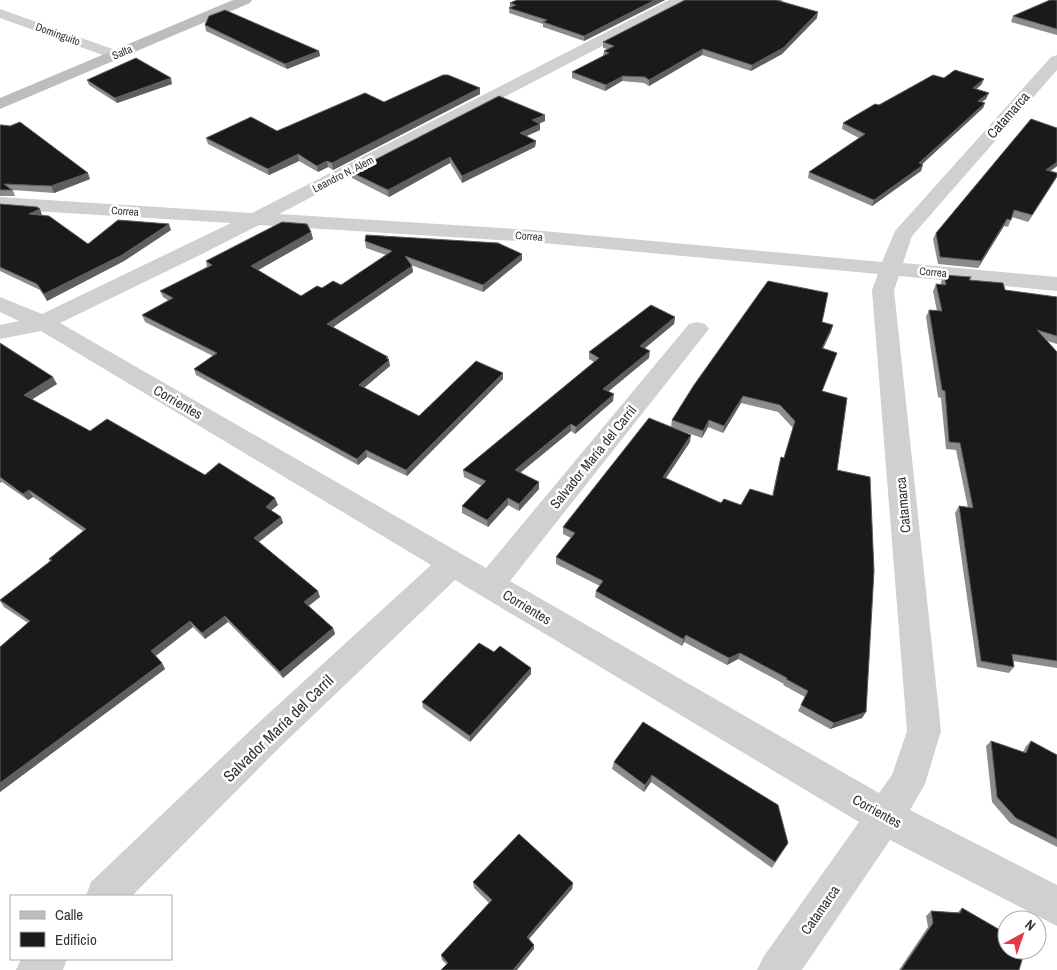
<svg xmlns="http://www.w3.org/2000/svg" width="1057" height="970" viewBox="0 0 1057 970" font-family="'Archivo Narrow',sans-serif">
<rect width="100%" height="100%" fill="#fff"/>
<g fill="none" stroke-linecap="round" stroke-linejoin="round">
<g fill="#d0d0d0" fill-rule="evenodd">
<path d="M 669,0 L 687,0 L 685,3 L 279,214 L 532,230 L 882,262 L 895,231 L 1051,57 L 1057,55 L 1057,70 L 912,236 L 903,263 L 1057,277 L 1057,291 L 899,276 L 894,290 L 941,731 L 925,784 L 910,810 L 1057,885 L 1057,926 L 890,840 L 802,970 L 757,970 L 764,956 L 859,822 L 455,580 L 280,747 L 132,896 L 86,896 L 91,882 L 256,725 L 431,565 L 41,331 L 0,339 L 0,325 L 19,321 L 0,312 L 0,297 L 42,314 L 231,223 L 0,209 L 0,197 L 252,213 ZM 259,225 L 532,242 L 878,274 L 872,290 L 907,731 L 892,775 L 879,793 L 510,581 L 705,334 L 709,329 L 705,324 L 697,322 L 689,324 L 486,568 L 60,323 L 198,256 Z"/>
<path d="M 0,9 L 121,52 L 124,55 L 121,58 L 111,58 L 0,18 Z"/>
<path d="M 21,959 L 67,959 L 63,970 L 16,970 Z"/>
</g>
<path fill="#bdbdbd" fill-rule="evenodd" d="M 233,0 L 252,0 L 250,3 L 0,109 L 0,98 Z"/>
</g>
<g fill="#8c8c8c">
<path d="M 517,0 L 665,0 L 584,41 L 543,27 L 543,24 L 509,13 L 510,3 Z"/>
<path d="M 685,0 L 783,0 L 781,1 L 817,18 L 782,54 L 751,71 L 702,55 L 649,86 L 644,83 L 622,81 L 605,91 L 572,78 L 572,72 L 603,56 L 604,51 L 607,49 L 603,48 L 603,42 Z"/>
<path d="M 1057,0 L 1057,35 L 1011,22 L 1013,16 Z"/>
<path d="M 205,25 L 319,51 L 320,56 L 287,69 L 206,31 Z"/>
<path d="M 944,78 L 984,79 L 981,85 L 976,89 L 986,99 L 982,102 L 985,103 L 983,108 L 922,164 L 921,171 L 872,206 L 808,178 L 809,172 L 859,138 L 842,129 L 843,123 L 879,105 Z"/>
<path d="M 87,80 L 172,84 L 117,103 L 89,85 Z"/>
<path d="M 480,88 L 480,94 L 333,170 L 328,167 L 318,172 L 299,161 L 269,175 L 208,144 L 206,138 L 277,131 L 384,102 Z"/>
<path d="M 545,121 L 539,124 L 540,130 L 526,136 L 536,141 L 535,147 L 462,183 L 450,163 L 389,197 L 352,178 L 351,172 Z"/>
<path d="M 0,125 L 90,179 L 54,193 L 13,190 L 15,196 L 0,196 Z"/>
<path d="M 1057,128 L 1057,166 L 1050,171 L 1057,173 L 1057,177 L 1028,222 L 1012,217 L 1008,227 L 1004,226 L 978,268 L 938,264 L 933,239 L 936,233 Z"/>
<path d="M 0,204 L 42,215 L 88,244 L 171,230 L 124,261 L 47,301 L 40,290 L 0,271 Z"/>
<path d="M 311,232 L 313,239 L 258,270 L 301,296 L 322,288 L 341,285 L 386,255 L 366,248 L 365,241 L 522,254 L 522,260 L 483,292 L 411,265 L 412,266 L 413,272 L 333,327 L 389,360 L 390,366 L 364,388 L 419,416 L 503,379 L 407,476 L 367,457 L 358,465 L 196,375 L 194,369 L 213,356 L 145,322 L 142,315 L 169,301 L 163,297 L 160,291 L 207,267 L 206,261 Z"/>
<path d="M 944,275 L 969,280 L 1005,290 L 1057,297 L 1057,344 L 1047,341 L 1057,352 L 1057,668 L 1013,661 L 1014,667 L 1009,673 L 977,667 L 955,513 L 959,506 L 968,508 L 956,450 L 946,449 L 941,398 L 938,397 L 926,317 L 929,310 L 937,311 L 933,291 L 936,284 L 941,284 L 941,282 Z"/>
<path d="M 675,317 L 674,324 L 645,348 L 649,358 L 608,391 L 613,401 L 575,434 L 571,431 L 521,472 L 539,489 L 519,511 L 508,505 L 488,527 L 462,513 L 462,506 L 482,486 L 464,477 L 463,470 L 594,362 L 589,359 L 589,352 Z"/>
<path d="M 822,322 L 831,332 L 823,348 L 822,392 L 837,470 L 866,712 L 862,718 L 830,729 L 798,711 L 805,697 L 783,685 L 784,684 L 738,659 L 727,665 L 684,642 L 682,646 L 595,597 L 596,591 L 600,586 L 556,564 L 556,557 L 571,538 L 563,534 L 563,527 L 690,442 L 666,478 L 721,503 L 741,505 L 772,496 L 779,464 L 781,457 L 784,458 L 793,428 L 778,412 L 741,403 L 723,433 L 708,427 L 702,438 L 671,427 L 672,420 Z"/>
<path d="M 0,343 L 57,384 L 31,399 L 90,431 L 205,475 L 278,505 L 271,510 L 281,517 L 283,523 L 259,542 L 320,597 L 308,606 L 333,628 L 335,634 L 283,678 L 228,622 L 205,639 L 193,627 L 156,656 L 162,663 L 165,669 L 0,792 L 0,647 L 28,623 L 4,607 L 0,601 L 50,561 L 49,559 L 83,531 L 33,497 L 28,500 L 2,482 L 0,483 Z"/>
<path d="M 494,652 L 531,668 L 531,674 L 470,742 L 423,708 L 422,702 Z"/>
<path d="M 643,722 L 788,843 L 772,868 L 651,782 L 644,792 L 612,769 L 614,762 Z"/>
<path d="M 991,741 L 1023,752 L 1026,746 L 1031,741 L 1057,755 L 1057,847 L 1010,823 L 992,802 L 986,746 Z"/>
<path d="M 473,882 L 573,883 L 572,889 L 529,939 L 534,949 L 446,964 L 442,960 L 441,955 L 489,903 L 474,888 Z"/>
<path d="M 962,908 L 1019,970 L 899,970 L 928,927 L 926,916 L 931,911 L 957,913 Z"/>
</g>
<g fill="#5f5f5f">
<path d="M 655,0 L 665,0 L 584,41 L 584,36 Z"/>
<path d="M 818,12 L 817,18 L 782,54 L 751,71 L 752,65 Z"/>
<path d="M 703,49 L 702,55 L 649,86 L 649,80 Z"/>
<path d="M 319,51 L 320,56 L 287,69 L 285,64 Z"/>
<path d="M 623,76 L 622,81 L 605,91 L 606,85 Z"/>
<path d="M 171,78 L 172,84 L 117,103 L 115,98 Z"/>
<path d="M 984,79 L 981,85 L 971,94 L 973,88 Z"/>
<path d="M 480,88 L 480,94 L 333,170 L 332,163 Z"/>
<path d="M 989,93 L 986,99 L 976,106 L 978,101 Z"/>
<path d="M 985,103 L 983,108 L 918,168 L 923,165 L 921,171 L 872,206 L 874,200 L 919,163 Z"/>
<path d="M 545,115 L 545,121 L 532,126 L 532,120 Z"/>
<path d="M 540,124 L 540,130 L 520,139 L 520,133 Z"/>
<path d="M 536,141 L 535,147 L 462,183 L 462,176 Z"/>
<path d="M 298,154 L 299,161 L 269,175 L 268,169 Z"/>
<path d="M 450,157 L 450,163 L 389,197 L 388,190 Z"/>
<path d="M 327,161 L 328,167 L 318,172 L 317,166 Z"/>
<path d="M 1057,162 L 1057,166 L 1043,177 L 1046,170 Z"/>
<path d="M 88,173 L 90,179 L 54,193 L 51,186 Z"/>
<path d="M 1057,176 L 1055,180 L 1028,222 L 1032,215 Z"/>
<path d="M 40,209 L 42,215 L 29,214 Z"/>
<path d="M 1007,219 L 1004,226 L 978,268 L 981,261 Z"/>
<path d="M 169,224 L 171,230 L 124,261 L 47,301 L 44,294 Z"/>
<path d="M 311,232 L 313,239 L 253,273 L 251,266 Z"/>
<path d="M 522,254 L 522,260 L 483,292 L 483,285 Z"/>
<path d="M 412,266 L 413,272 L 329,330 L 327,324 Z"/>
<path d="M 675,317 L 674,324 L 639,353 L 640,346 Z"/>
<path d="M 833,325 L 831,332 L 820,355 L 822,348 Z"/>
<path d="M 650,351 L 649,358 L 603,396 L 603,389 Z"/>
<path d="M 388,357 L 390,366 L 360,391 L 359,385 Z"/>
<path d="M 503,373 L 503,379 L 407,476 L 406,470 Z"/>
<path d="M 53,377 L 57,384 L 28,402 L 24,395 Z"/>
<path d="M 614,394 L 613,401 L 575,434 L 576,427 Z"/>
<path d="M 743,396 L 741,403 L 723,433 L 724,426 Z"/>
<path d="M 709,420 L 708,427 L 702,438 L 703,431 Z"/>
<path d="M 571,424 L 571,431 L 515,477 L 515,470 Z"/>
<path d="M 691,435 L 690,442 L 662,484 L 663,477 Z"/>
<path d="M 366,450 L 367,457 L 358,465 L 357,459 Z"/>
<path d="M 539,482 L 539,489 L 519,511 L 519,504 Z"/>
<path d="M 29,490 L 33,497 L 28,500 L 23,494 Z"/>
<path d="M 275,498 L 278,505 L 268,513 L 266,507 Z"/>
<path d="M 508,498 L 508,505 L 488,527 L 487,520 Z"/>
<path d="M 281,517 L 283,523 L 256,544 L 254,538 Z"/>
<path d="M 318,591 L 320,597 L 306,608 L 304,602 Z"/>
<path d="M 225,616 L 228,622 L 205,639 L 202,633 Z"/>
<path d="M 190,621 L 193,627 L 154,657 L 151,651 Z"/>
<path d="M 333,628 L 335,634 L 283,678 L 280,672 Z"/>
<path d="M 686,635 L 684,642 L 682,646 L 683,639 Z"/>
<path d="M 740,653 L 738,659 L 727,665 L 729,658 Z"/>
<path d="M 162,663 L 165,669 L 0,792 L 0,783 Z"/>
<path d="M 531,668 L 531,674 L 470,742 L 470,736 Z"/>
<path d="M 866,712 L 862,718 L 830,729 L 834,723 Z"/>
<path d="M 652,775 L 651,782 L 644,792 L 645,785 Z"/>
<path d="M 573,883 L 572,889 L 527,941 L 527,937 Z"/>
<path d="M 534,945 L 534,949 L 517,970 L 513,970 Z"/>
</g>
<g fill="#1a1a1a" stroke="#5f5f5f">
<path d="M 517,0 L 655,0 L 584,36 L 543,22 L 547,20 L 509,8 L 516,5 L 510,3 Z"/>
<path d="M 685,0 L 776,0 L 818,12 L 783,48 L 752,65 L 703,49 L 649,80 L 645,77 L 623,76 L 606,85 L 572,72 L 609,53 L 604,51 L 614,46 L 603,42 Z"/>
<path d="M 1050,0 L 1057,0 L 1057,29 L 1013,16 Z"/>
<path d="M 225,10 L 319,51 L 285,64 L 205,25 L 209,16 Z"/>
<path d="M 136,58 L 171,78 L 115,98 L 87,80 Z"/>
<path d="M 955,70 L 984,79 L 973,88 L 989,93 L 978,101 L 985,103 L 919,163 L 923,165 L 874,200 L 809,172 L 865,134 L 843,123 L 875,104 L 879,105 L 933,75 L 944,78 Z"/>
<path d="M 443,75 L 448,75 L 480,88 L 332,163 L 327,161 L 317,166 L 298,154 L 268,169 L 206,138 L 251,117 L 277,131 L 365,93 L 384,102 Z"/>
<path d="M 499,96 L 545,115 L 532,120 L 540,124 L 520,133 L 536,141 L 462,176 L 450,157 L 388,190 L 351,172 Z"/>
<path d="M 1031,119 L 1057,128 L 1057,162 L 1046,170 L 1057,173 L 1057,176 L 1032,215 L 1014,210 L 1011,220 L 1007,219 L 981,261 L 940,257 L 936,233 Z"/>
<path d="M 20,122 L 88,173 L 51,186 L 4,184 L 12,190 L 0,190 L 0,125 L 2,125 L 10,126 Z"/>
<path d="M 0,204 L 37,207 L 40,209 L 29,214 L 49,216 L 88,244 L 118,220 L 169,224 L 122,255 L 44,294 L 37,284 L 0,267 Z"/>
<path d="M 282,222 L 307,224 L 311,232 L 251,266 L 301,296 L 317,286 L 322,288 L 333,281 L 341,285 L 392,251 L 365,241 L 366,235 L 498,243 L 522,254 L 483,285 L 405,256 L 412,266 L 327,324 L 388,357 L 386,358 L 389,360 L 359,385 L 419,416 L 476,361 L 503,373 L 406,470 L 366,450 L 357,459 L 194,369 L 217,353 L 142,315 L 173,298 L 160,291 L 212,265 L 206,261 Z"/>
<path d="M 944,275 L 971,277 L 969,280 L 1003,283 L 1005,290 L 1057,297 L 1057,336 L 1037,330 L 1057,352 L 1057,661 L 1012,654 L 1014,667 L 981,661 L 959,506 L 973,508 L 960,443 L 949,442 L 945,391 L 942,390 L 929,310 L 942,311 L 936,284 L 946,285 Z"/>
<path d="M 768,281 L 828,293 L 822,322 L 833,325 L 822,348 L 837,353 L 822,391 L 847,398 L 837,470 L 870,477 L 874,571 L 866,712 L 834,723 L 801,705 L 808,691 L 786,679 L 787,678 L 740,653 L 729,658 L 686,635 L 683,639 L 596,591 L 603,581 L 556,557 L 575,533 L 563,527 L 649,418 L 691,435 L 663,477 L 721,503 L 724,499 L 741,505 L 750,489 L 773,496 L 781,457 L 784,458 L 795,421 L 780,405 L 743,396 L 724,426 L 709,420 L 703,431 L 672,420 L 694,385 Z"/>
<path d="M 651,305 L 675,317 L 640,346 L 650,351 L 603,389 L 614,394 L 576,427 L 571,424 L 515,470 L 539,482 L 519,504 L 508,498 L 487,520 L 462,506 L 486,481 L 463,470 L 599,358 L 589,352 Z"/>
<path d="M 0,343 L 53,377 L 24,395 L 90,431 L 107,419 L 205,475 L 219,463 L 275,498 L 266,507 L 281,517 L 254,538 L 318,591 L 304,602 L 333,628 L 280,672 L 225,616 L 202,633 L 190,621 L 151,651 L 162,663 L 0,783 L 0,647 L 30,621 L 0,600 L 52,560 L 49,559 L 86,529 L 29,490 L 23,494 L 0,477 Z"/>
<path d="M 479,643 L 494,652 L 500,646 L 531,668 L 470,736 L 422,702 Z"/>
<path d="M 643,722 L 778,805 L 788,843 L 775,862 L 652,775 L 645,785 L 614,762 Z"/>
<path d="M 991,741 L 1026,753 L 1031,741 L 1057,755 L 1057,839 L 1016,818 L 997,797 Z"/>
<path d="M 519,834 L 573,883 L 527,937 L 534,945 L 513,970 L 441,970 L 448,963 L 441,955 L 492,900 L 473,882 Z"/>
<path d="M 962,908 L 1007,934 L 1007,950 L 1025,950 L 1019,970 L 901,970 L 933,923 L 931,911 L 960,913 Z"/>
</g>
<g text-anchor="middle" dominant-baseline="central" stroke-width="5" stroke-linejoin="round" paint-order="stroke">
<g font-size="11" fill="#333" stroke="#fff">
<text transform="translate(58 34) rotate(20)">Dominguito</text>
<text transform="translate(122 52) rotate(-23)">Salta</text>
<text transform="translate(343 174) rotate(-27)">Leandro N. Alem</text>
<text transform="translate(125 211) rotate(4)">Correa</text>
<text transform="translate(529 236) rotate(4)">Correa</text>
<text transform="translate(933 272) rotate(5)">Correa</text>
</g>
<g font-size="14" fill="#333" stroke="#fff">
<text transform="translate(1008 115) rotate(-49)">Catamarca</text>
<text transform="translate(178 402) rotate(30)">Corrientes</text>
<text transform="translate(593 457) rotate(-51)">Salvador María del Carril</text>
<text transform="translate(903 505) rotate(-95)">Catamarca</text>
<text transform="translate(527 607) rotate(31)">Corrientes</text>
<text transform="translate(877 811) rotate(29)">Corrientes</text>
<text transform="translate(820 910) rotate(-55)">Catamarca</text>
</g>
<g font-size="16" fill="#333" stroke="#fff">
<text transform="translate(278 728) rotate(-44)">Salvador María del Carril</text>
</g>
</g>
<rect x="10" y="895" width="162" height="65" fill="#ffffff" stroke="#adadad"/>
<rect x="20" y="911" width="25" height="8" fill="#bdbdbd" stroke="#adadad"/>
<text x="55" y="920" font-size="15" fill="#333333">Calle</text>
<rect x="20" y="932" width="25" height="15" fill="#1a1a1a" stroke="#adadad"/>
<text x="55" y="945" font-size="15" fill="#333333">Edificio</text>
<g transform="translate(1022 935) rotate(40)"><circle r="24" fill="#ffffff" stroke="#adadad"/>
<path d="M0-4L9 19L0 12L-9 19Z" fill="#e63946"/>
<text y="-8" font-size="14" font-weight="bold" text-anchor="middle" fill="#333333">N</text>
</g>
</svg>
